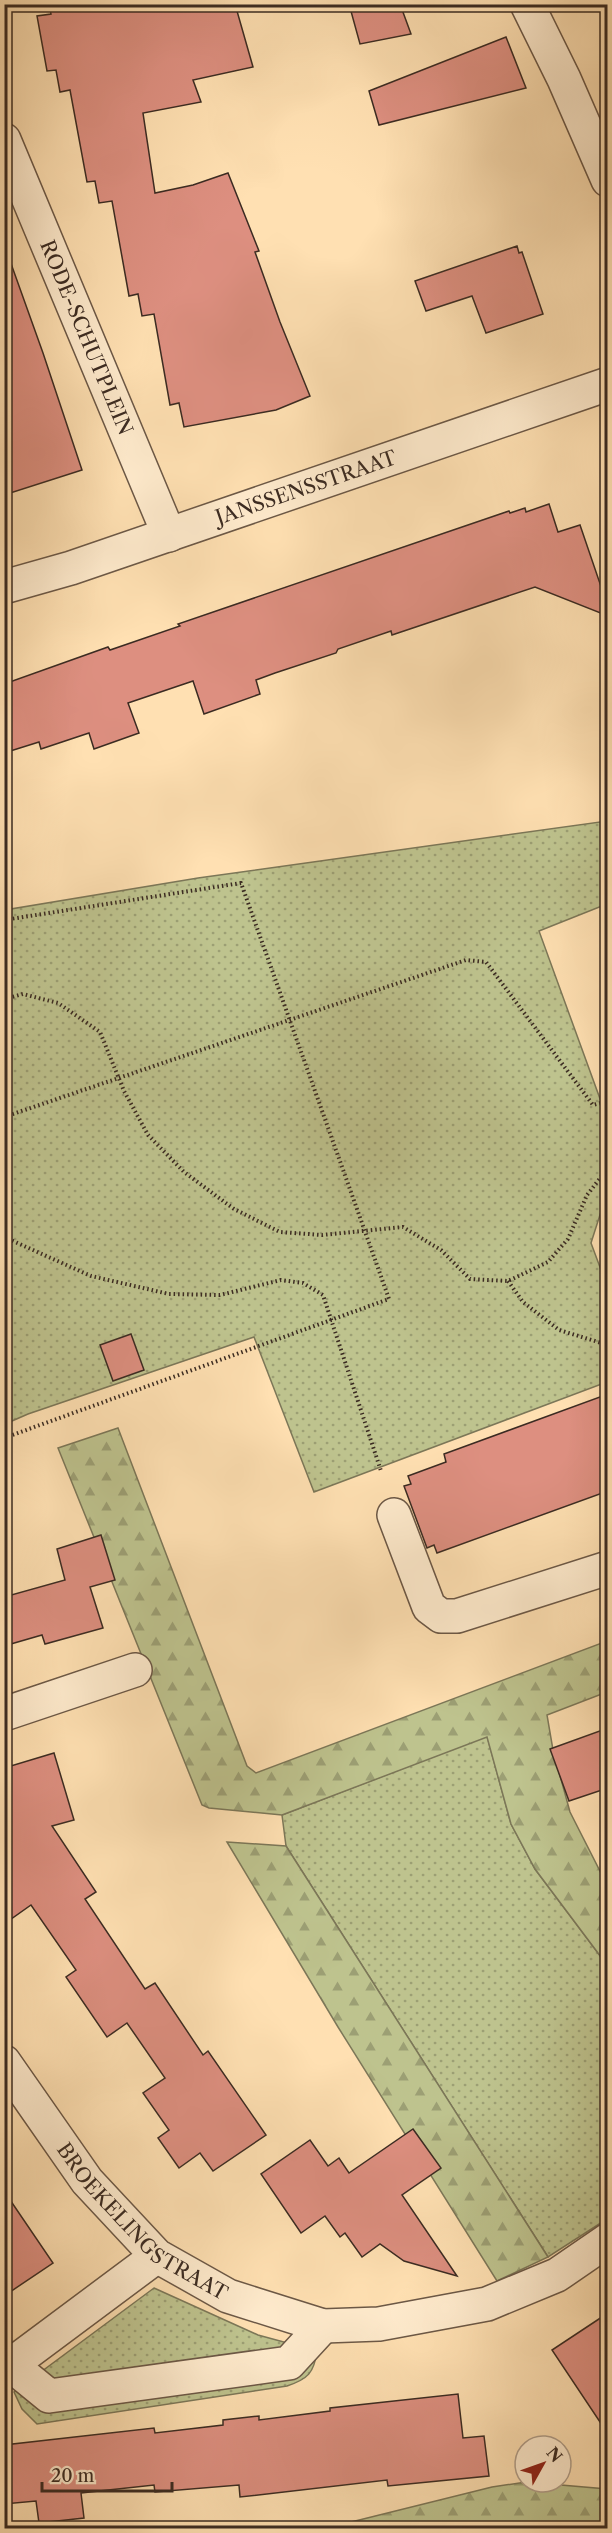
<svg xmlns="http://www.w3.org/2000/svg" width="612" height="2533" viewBox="0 0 612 2533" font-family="'Libre Caslon Text',serif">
<defs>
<pattern id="grass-dots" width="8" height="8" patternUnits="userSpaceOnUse" patternTransform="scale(1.5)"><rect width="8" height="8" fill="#bec38e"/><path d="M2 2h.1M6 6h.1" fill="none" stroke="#9c9f74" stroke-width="1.8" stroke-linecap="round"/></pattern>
<pattern id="forest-firs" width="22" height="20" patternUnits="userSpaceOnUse" patternTransform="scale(1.5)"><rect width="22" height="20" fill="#bec38e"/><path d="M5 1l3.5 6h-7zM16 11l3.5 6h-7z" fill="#9c9f74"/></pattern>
</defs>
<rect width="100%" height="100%" fill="#ffe0b2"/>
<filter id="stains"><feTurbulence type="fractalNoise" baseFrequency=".00333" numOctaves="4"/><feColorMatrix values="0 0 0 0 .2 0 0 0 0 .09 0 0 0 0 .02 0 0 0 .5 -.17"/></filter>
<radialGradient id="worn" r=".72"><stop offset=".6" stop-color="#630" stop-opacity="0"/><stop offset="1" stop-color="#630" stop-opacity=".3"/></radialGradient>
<g fill="url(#grass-dots)" stroke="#7c7758" stroke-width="1.5">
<path d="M 607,821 L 607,904 L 539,931 L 607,1118 L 607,1193 L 591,1243 L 607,1286 L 607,1382 L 314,1492 L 254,1337 L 28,1414 L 5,1424 L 5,910 L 198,878 Z"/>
<path d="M 487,1736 L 511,1824 L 535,1869 L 607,1965 L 607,2219 L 548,2257 L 286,1846 L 282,1815 Z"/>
<path d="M 154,2288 L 258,2335 L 317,2351 C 314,2373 308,2379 287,2386 L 37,2424 L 22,2409 L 14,2392 Z"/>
</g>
<g fill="url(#forest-firs)" stroke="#7c7758" stroke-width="1.5">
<path d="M 118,1428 L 247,1766 L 256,1773 L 607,1641 L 607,1692 L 547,1715 L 553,1750 L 570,1812 L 607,1885 L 607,1965 L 535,1869 L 511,1824 L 487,1737 L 282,1815 L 209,1808 L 202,1805 L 58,1448 Z"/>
<path d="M 227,1842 L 286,1846 L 548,2257 L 497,2281 L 338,2027 Z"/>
<path d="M 526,2482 L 607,2489 L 607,2528 L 327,2528 L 492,2487 Z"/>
</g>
<g fill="#dd8f80" stroke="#3b2b22" stroke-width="1.5">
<path d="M 49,4 L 235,4 L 253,67 L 193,80 L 201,102 L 143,113 L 155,193 L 193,185 L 228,173 L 259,251 L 255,252 L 280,322 L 310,396 L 276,410 L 184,427 L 179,403 L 170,405 L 154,314 L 142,316 L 138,294 L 129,296 L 112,201 L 99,203 L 95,181 L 87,182 L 70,90 L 60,92 L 56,70 L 47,71 L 37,16 L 51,14 Z"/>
<path d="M 349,4 L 400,4 L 411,34 L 360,44 Z"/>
<path d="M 506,37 L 526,88 L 379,125 L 369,91 Z"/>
<path d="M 517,246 L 519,253 L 522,252 L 543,314 L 486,333 L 472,296 L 426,311 L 415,281 Z"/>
<path d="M 9,258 L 43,353 L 82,470 L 4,495 L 4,259 Z"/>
<path d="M 549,504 L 558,532 L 580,525 L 608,607 L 608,616 L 535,587 L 392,635 L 391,631 L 338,649 L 336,653 L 275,673 L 256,680 L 260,694 L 204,714 L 193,681 L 128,703 L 139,733 L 94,749 L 89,733 L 41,749 L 39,742 L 4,753 L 4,684 L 108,647 L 110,650 L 180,626 L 178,624 L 509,511 L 510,513 L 525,508 L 526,512 Z"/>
<path d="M 131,1334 L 144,1370 L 113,1381 L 100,1345 Z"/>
<path d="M 608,1394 L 608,1491 L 437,1553 L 434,1545 L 427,1548 L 404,1486 L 411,1484 L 408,1476 L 446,1462 L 444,1454 Z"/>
<path d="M 101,1535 L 115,1580 L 90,1587 L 103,1628 L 45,1644 L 42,1635 L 4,1646 L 4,1597 L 65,1580 L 57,1549 Z"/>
<path d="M 608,1728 L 608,1788 L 569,1801 L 550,1749 Z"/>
<path d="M 54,1753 L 74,1820 L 52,1826 L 96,1892 L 85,1899 L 145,1989 L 155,1983 L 203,2055 L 208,2051 L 266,2135 L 213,2171 L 200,2153 L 179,2168 L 158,2138 L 169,2130 L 143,2093 L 165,2078 L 127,2023 L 107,2037 L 66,1977 L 76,1970 L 31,1905 L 4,1924 L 4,1768 Z"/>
<path d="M 413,2129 L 441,2168 L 402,2195 L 457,2276 L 404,2261 L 380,2244 L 362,2257 L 345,2233 L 340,2237 L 325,2216 L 301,2233 L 261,2174 L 310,2140 L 328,2166 L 339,2158 L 349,2173 Z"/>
<path d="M 4,2191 L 53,2263 L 4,2296 Z"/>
<path d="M 608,2313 L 608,2434 L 552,2350 Z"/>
<path d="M 458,2394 L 463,2438 L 484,2436 L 489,2476 L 388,2486 L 387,2480 L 240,2497 L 239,2485 L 155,2492 L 154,2485 L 81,2493 L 84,2518 L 39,2523 L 36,2501 L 4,2504 L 4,2445 L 154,2428 L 155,2433 L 223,2425 L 223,2420 L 259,2416 L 259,2420 L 330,2411 L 330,2408 Z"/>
</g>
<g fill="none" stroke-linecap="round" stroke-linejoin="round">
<g stroke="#6c5846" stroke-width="36">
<g id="minor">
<path d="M 527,4 L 564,79 L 608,180"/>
<path id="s1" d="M 4,140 L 169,535"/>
<path id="s2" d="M 4,587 L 71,568 L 608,384"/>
<path d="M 394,1515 L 429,1607 L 441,1616 L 457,1616 L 608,1568"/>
<path d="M 4,1714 L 135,1670"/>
<path id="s3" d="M 4,2062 L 87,2181 L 157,2256 L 228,2296 L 323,2326 L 379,2324 L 487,2304 L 557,2275 L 608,2240"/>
<path d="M 11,2365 L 49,2396 L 289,2363 L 323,2326"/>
<path d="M 4,2370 L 157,2256"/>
</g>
</g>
<g stroke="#3b2b22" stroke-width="4" stroke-dasharray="1.5 3" stroke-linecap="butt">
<path d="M 4,920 L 241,883 L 389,1299 L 4,1438"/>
<path d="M 4,999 L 23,994 L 58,1003 L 100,1032 L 124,1091 L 148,1135 L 184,1172 L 234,1209 L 280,1232 L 322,1235 L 403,1227 L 441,1250 L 470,1279 L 508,1281 L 548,1262 L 568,1239 L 587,1195 L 608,1168"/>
<path d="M 607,1068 L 608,1071"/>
<path d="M 4,1117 L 466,960 L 486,962 L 593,1105 L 608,1101"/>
<path d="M 4,1237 L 91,1276 L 169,1294 L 220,1295 L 281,1280 L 303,1283 L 323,1295 L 381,1471"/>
<path d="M 508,1281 L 523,1302 L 559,1330 L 608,1345"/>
</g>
<use href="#minor" stroke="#ffebcd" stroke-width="33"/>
</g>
<g text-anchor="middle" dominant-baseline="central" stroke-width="5" stroke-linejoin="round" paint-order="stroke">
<g font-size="20" fill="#3b2b22" stroke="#ffebcd">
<text stroke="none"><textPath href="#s1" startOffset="214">RODE-SCHUTPLEIN</textPath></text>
<text stroke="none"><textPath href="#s2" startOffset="318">JANSSENSSTRAAT</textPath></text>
<text stroke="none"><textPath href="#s3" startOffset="214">BROEKELINGSTRAAT</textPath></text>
</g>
</g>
<rect width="612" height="2533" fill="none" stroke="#ffe0b2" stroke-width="24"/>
<rect x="6" y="6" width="600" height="2521" fill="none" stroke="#3b2b22" stroke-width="3"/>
<rect x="12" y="12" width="588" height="2509" fill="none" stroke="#3b2b22" stroke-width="1.5"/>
<g transform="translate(543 2464) rotate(50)"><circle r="28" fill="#ffebcd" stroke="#b19e89" stroke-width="1.5"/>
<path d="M0-4.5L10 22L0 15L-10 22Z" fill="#8f2418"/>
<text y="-9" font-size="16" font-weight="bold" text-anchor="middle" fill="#3b2b22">N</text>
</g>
<path d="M42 2482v9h130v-9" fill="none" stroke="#3b2b22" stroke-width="3"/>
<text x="51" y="2482" font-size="18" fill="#3b2b22" stroke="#ffebcd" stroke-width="4.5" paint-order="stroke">20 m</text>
<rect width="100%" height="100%" filter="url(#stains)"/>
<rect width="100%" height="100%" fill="url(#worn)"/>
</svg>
